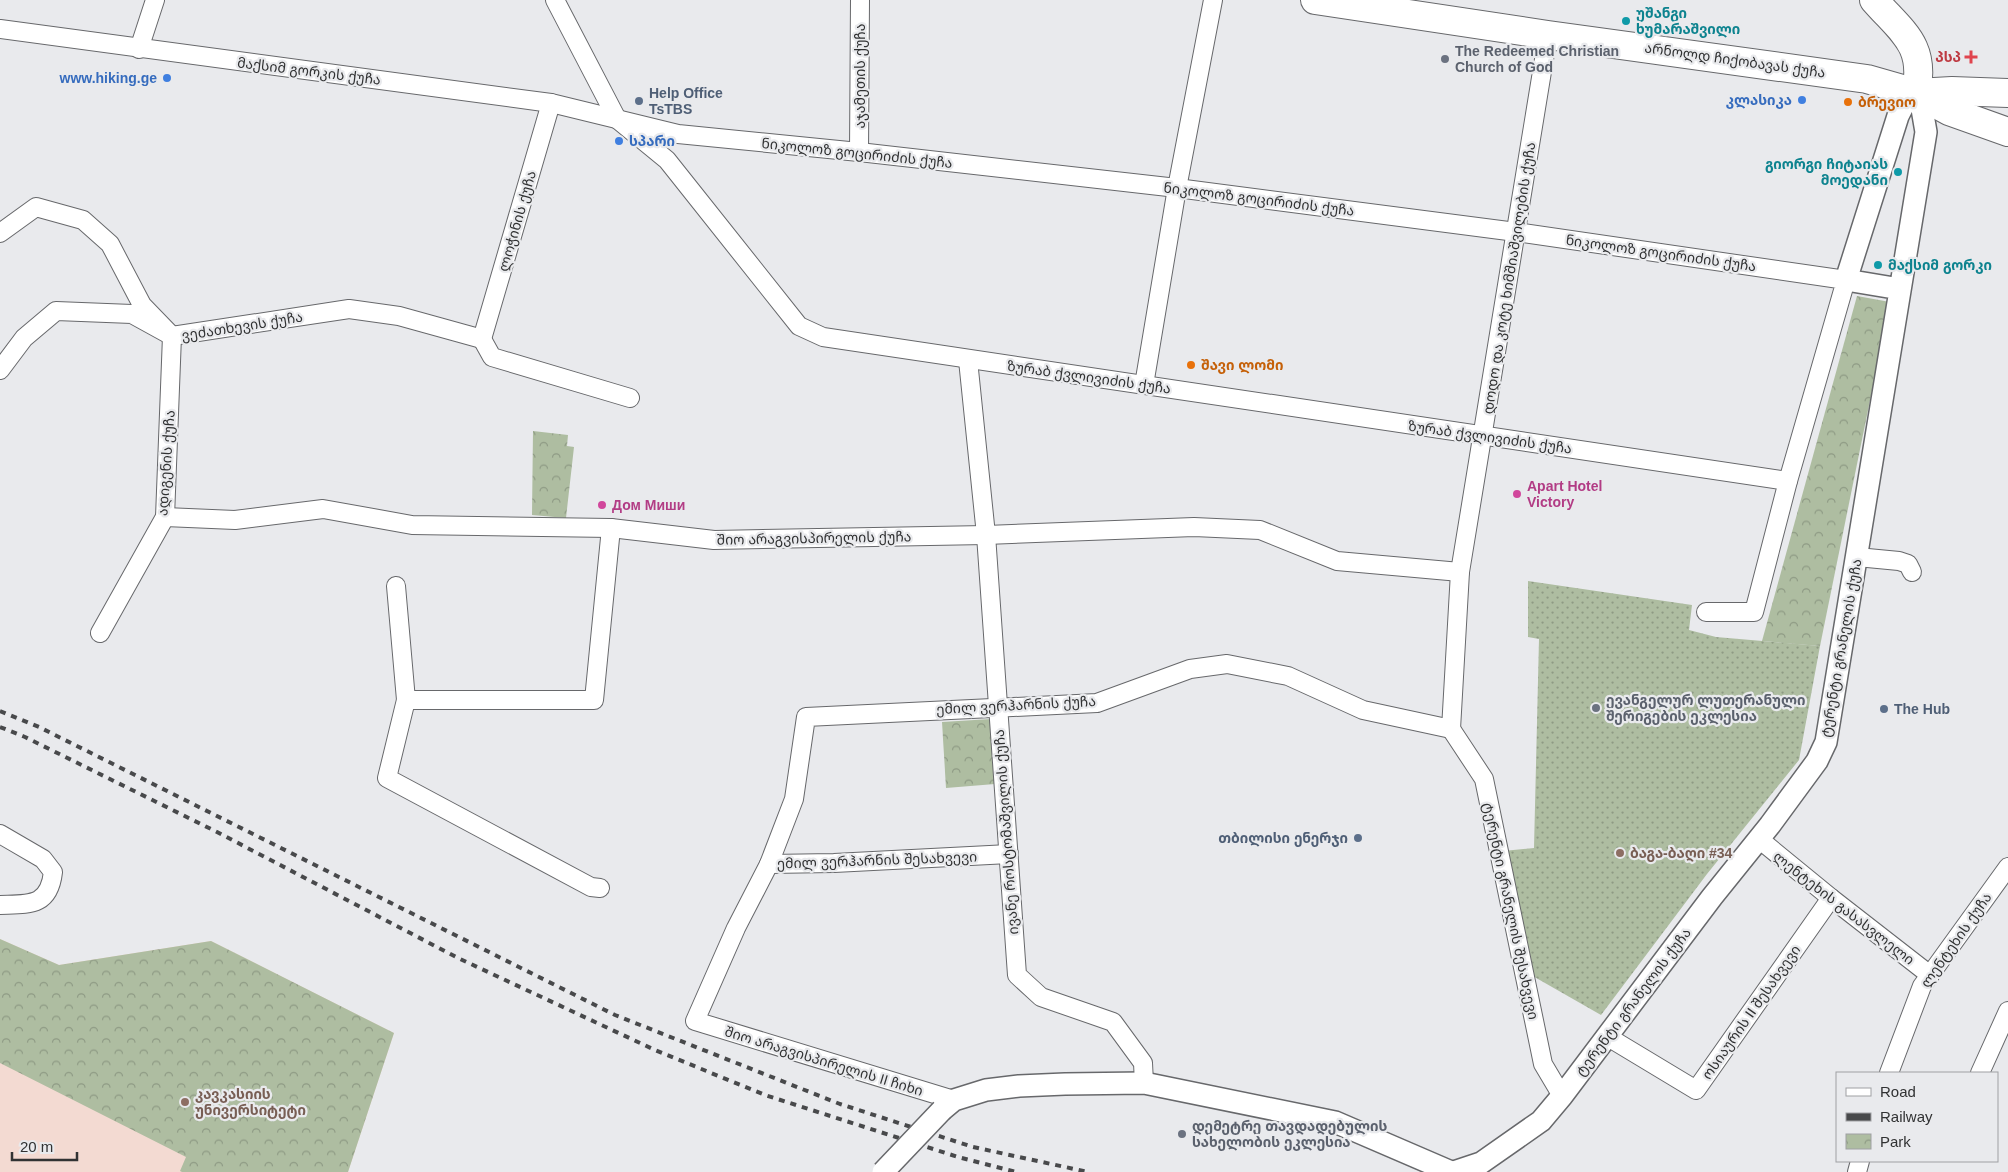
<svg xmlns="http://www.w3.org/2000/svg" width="2008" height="1172" viewBox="0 0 2008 1172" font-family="Arial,'Noto Sans Georgian',sans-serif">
<defs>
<pattern id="park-crowns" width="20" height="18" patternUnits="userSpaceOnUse" patternTransform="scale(1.25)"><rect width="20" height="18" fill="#aebda1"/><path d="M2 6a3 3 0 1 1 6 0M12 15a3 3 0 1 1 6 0" fill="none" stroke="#8e9a84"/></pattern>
<pattern id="garden-dots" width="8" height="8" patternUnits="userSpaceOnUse" patternTransform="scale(1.25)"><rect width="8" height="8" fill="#aebda1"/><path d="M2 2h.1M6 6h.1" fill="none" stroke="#8e9a84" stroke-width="1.8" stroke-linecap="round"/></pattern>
</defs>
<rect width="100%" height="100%" fill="#e9eaed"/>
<path fill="#f3dad2" d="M 0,939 L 59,965 L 211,941 L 394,1033 L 348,1172 L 0,1172 Z"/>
<g fill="url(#park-crowns)">
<path d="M 1857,296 L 1890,302 L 1820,646 L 1762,641 Z"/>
<path d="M 533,431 L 568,435 L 567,446 L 574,447 L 566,518 L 532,515 Z"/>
<path d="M 991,719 L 995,784 L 946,788 L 942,722 Z"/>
<path d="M 0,939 L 59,965 L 211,941 L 394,1033 L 348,1172 L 182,1172 L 180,1171 L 186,1157 L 0,1063 Z"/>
</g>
<path fill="url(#garden-dots)" d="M 1528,581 L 1692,605 L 1689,630 L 1716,637 L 1820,646 L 1799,760 L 1707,874 L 1601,1015 L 1531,975 L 1503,851 L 1534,848 L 1539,639 L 1528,637 Z"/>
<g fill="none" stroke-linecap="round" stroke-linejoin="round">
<g stroke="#67686b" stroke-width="20">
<g id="minor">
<path d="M 555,0 L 617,119 L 667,160 L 799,326 L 823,337 L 1788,481"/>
<path d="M 0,29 L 551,103 L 678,134 L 859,152 L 1177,188 L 1516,232 L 1846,280 L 1788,481 L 1754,612 L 1706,612"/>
<path d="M 139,49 L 155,0"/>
<path d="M 859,152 L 860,0"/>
<path d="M 0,233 L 36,207 L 83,220 L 110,244 L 142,305 L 172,336 L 165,517 L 100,633"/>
<path d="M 482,339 L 551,103"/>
<path d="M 482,339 L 492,357 L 630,398"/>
<path d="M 968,360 L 986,535 L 1017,975 L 1041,997 L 1113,1022 L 1143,1063 L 1144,1083"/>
<path d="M 0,370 L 24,338 L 56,311 L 132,314 L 172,336 L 349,309 L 399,316 L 482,339"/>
<path d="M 1144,385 L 1177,188 L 1213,0"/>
<path d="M 165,517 L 235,520 L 323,509 L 412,525 L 611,528 L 714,540 L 986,535 L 1194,527 L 1260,530 L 1337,561 L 1460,572"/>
<path d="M 1857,557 L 1899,561 L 1908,564 L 1912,572"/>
<path d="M 396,586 L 406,700 L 594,700 L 611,528"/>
<path d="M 406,700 L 387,778 L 591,887 L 600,888"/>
<path d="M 1451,729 L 1460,572 L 1548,35"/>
<path d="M 1451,729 L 1484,779 L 1543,1064 L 1562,1096"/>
<path d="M 0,834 L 43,859 L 53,872 C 49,907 29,904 0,905"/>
<path d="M 1759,839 L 1831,898 L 1930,975"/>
<path d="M 769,864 L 834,863 L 1009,854"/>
<path d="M 1608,1037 L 1696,1090 L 1831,898"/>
<path d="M 1889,1073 L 1922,986 L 2008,867"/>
<path d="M 1980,1073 L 2008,1011"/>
<path d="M 954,1100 L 695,1021 L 736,928 L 769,864 L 794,799 L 806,717 L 1097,703 L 1190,669 L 1227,664 L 1288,676 L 1363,710 L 1451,729"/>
<path d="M 1857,1172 L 1860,1161"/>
</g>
</g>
<g stroke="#67686b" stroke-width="24">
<g id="tertiary">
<path d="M 942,1110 L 954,1100 L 986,1090 L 1019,1086 L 1065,1084 L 1144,1083 L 1335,1122 L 1451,1172"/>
<path d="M 1454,1172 L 1481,1163 L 1541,1121 L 1562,1096 L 1712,897 L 1770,825 L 1817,761 L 1826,742 L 1926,132 L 1921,103 L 1916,93 L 1903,106 L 1898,116 L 1846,280 L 1900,289"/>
</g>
</g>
<g stroke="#67686b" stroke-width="30">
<g id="primary">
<path d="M 1315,0 L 1548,35 L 1867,79 L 1916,93 L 1949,111 L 2008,132"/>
<path d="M 1874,0 C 1903,33 1926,45 1916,93"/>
<path d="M 1916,93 L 1952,91 L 2008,93"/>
</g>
</g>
<use href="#minor" stroke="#fff" stroke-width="18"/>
<use href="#tertiary" stroke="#fff" stroke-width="21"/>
<use href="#primary" stroke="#fff" stroke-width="28"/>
<g stroke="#48494b" stroke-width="4" stroke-dasharray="6 6" stroke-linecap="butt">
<path d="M 0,711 L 39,727 L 615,1015 L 840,1104 L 973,1147 L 1088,1172"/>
<path d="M 0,727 L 25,737 L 217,832 L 458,958 L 655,1050 L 765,1095 L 958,1157 L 1016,1172"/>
</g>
<g stroke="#67686b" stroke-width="24" stroke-linecap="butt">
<path id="tertiary-bridge" d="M 883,1172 L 942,1110"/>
</g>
<use href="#tertiary-bridge" stroke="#fff" stroke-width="21"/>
</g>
<g fill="#0f9aa8" stroke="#e9eaed" stroke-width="2">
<circle cx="1626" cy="21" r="5"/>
<circle cx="1898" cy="172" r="5"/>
<circle cx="1878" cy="265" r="5"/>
</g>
<path fill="#e0444e" stroke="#e9eaed" stroke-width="2" d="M1968.5 49.5h5v5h5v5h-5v5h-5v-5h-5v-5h5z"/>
<g fill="#6b7280" stroke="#e9eaed" stroke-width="2">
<circle cx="1445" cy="59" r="5"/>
<circle cx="1596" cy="708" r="5"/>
<circle cx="1182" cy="1134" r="5"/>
</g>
<g fill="#3f7fe0" stroke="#e9eaed" stroke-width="2">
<circle cx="167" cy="78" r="5"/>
<circle cx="1802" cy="100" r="5"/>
<circle cx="619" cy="141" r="5"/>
</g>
<g fill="#5c6f8a" stroke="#e9eaed" stroke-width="2">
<circle cx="639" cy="101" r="5"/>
<circle cx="1884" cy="709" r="5"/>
<circle cx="1358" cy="838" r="5"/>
</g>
<g fill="#e8710a" stroke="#e9eaed" stroke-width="2">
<circle cx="1848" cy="102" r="5"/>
<circle cx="1191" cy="365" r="5"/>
</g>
<g fill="#d1479c" stroke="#e9eaed" stroke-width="2">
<circle cx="1517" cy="494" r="5"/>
<circle cx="602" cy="505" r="5"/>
</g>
<g fill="#8d6e63" stroke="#e9eaed" stroke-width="2">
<circle cx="1620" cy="853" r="5"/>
<circle cx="185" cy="1102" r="5"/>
</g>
<g text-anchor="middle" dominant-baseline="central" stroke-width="4.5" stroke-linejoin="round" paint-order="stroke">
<g font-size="14" font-weight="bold" fill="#0d838f" stroke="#e9eaed" text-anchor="start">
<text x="1636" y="13">უშანგი<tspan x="1636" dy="16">ხუმარაშვილი</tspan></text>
<text x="1888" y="164" text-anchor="end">გიორგი ჩიტაიას<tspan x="1888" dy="16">მოედანი</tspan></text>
<text x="1888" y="265">მაქსიმ გორკი</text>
</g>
<g font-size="14" font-weight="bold" fill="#5b616d" stroke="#e9eaed" text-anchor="start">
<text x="1455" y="51">The Redeemed Christian<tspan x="1455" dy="16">Church of God</tspan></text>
<text x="1606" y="700">ევანგელურ ლუთერანული<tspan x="1606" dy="16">შერიგების ეკლესია</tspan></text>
<text x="1192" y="1126">დემეტრე თავდადებულის<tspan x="1192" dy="16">სახელობის ეკლესია</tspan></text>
</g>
<g font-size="14" font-weight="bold" fill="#be3a42" stroke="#e9eaed" text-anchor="end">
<text x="1961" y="57">პსპ</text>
</g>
<g font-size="14" fill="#313233" stroke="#e9eaed">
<text transform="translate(1735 60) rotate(8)">არნოლდ ჩიქობავას ქუჩა</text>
<text transform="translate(309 71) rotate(7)">მაქსიმ გორკის ქუჩა</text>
<text transform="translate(860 76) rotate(-90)">აჯამეთის ქუჩა</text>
<text transform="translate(857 153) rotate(6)">ნიკოლოზ გოცირიძის ქუჩა</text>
<text transform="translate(1259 199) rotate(7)">ნიკოლოზ გოცირიძის ქუჩა</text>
<text transform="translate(517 221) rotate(-74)">ლოჭინის ქუჩა</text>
<text transform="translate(1661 253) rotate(8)">ნიკოლოზ გოცირიძის ქუჩა</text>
<text transform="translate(1509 278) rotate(-81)">დოდო და კოტე ხიმშიაშვილების ქუჩა</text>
<text transform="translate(242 326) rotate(-9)">ვეძათხევის ქუჩა</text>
<text transform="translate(1089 377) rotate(8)">ზურაბ ქვლივიძის ქუჩა</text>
<text transform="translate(1490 437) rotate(8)">ზურაბ ქვლივიძის ქუჩა</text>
<text transform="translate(166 463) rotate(-86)">ადიგენის ქუჩა</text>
<text transform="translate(814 538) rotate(-1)">შიო არაგვისპირელის ქუჩა</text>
<text transform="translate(1841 648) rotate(-80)">ტერენტი გრანელის ქუჩა</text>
<text transform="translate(1016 705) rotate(-3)">ემილ ვერჰარნის ქუჩა</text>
<text transform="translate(1006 832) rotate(-94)">ივანე როსტომაშვილის ქუჩა</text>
<text transform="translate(877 860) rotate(-2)">ემილ ვერჰარნის შესახვევი</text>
<text transform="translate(1844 908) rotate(38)">ლენტეხის გასასვლელი</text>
<text transform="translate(1511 911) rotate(78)">ტერენტი გრანელის შესახვევი</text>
<text transform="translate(1956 940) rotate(-55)">ლენტეხის ქუჩა</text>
<text transform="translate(1633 1002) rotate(-53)">ტერენტი გრანელის ქუჩა</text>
<text transform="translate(1751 1012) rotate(-55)">ოსიაურის II შესახვევი</text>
<text transform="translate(824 1061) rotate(17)">შიო არაგვისპირელის II ჩიხი</text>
</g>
<g font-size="14" font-weight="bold" fill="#366cbe" stroke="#e9eaed" text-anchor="end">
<text x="157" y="78">www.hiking.ge</text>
<text x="1792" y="100">კლასიკა</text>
<text x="629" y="141" text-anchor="start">სპარი</text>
</g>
<g font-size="14" font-weight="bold" fill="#4e5e75" stroke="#e9eaed" text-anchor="start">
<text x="649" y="93">Help Office<tspan x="649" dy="16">TsTBS</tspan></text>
<text x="1894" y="709">The Hub</text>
<text x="1348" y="838" text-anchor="end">თბილისი ენერჯი</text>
</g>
<g font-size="14" font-weight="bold" fill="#c56008" stroke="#e9eaed" text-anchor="start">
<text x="1858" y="102">ბრევიო</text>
<text x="1201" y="365">შავი ლომი</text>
</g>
<g font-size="14" font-weight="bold" fill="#b23c85" stroke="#e9eaed" text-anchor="start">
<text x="1527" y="486">Apart Hotel<tspan x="1527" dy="16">Victory</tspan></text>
<text x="612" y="505">Дом Миши</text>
</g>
<g font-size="14" font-weight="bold" fill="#785e54" stroke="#e9eaed" text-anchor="start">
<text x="1630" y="853">ბაგა-ბაღი #34</text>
<text x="195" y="1094">კავკასიის<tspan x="195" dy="16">უნივერსიტეტი</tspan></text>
</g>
</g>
<rect x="1836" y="1072" width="162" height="90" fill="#e9eaed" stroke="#9fa0a3"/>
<rect x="1846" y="1088" width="25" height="8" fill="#ffffff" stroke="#9fa0a3"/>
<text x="1880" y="1097" font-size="15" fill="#313233">Road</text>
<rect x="1846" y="1113" width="25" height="8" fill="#48494b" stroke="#9fa0a3"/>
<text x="1880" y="1122" font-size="15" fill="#313233">Railway</text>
<rect x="1846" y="1134" width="25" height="15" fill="url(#park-crowns)" stroke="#9fa0a3"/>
<text x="1880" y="1147" font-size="15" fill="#313233">Park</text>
<path d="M12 1152v8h65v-8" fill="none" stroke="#313233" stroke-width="2.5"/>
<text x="20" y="1152" font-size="15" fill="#313233" stroke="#e9eaed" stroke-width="4" paint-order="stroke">20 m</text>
</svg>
